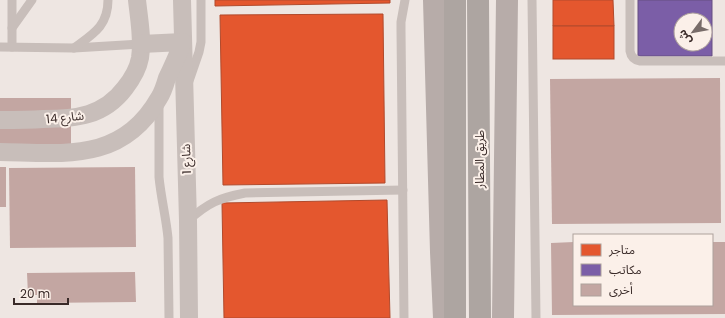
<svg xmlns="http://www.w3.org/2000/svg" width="725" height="318" viewBox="0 0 725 318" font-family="Poppins,'Noto Sans Arabic',sans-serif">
<rect width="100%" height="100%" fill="#eee6e2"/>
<g fill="#e4572e" stroke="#b14a2c">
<path d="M 215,0 L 390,0 L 390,3 L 215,6 Z"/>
<path d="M 553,0 L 613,0 L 614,26 L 553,26 Z"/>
<path d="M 383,14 L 385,183 L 223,185 L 220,15 Z"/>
<rect x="553" y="26" width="61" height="33"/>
<path d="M 387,200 L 390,318 L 224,318 L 222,203 Z"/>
</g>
<path fill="#7b5ea7" stroke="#674e81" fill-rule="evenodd" d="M 638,0 L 712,0 L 712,56 L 638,56 ZM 681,20 L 705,20 L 705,44 L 681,44 Z"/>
<g fill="#c3a6a2">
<path d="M 720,78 L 721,223 L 552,224 L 550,79 Z"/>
<path d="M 0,98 L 71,98 L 71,156 L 0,155 Z"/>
<rect x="0" y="167" width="6" height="40"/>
<path d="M 135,167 L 136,247 L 10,248 L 9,168 Z"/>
<path d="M 574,242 L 574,305 L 712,305 L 712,242 L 725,242 L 725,314 L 552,315 L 551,243 Z"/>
<path d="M 135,272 L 136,302 L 37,303 L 37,295 L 28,295 L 27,273 Z"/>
</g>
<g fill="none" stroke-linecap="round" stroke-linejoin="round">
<g stroke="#c8beba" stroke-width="9">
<path d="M 12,0 L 12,47"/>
<path d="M 532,0 L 536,318"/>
<path d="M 630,0 L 630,51 C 631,57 634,60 640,61 L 725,61"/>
<path d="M 12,28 L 32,0"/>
<path d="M 0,47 L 74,48 L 141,44"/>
<path d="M 74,48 C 93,34 108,26 108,0"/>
<path d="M 189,81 L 199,52 L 201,42 L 201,0"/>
<path d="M 159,102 L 159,177 C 161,198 166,217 168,238 L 169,318"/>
<path d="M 189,220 C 208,203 219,198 245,193 L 403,190"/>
<path d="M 404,318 L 401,30 L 401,22 L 405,0"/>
</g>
<g stroke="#c8beba" stroke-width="18">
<path d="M 182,0 L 188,221 L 189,318"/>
<path d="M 0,120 C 14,120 29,120 43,119 C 76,119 104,116 125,88 C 132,79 138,69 140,58 C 143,39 139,19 137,0"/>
<path d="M 0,152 C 64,153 122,163 159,98 C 163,92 165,85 167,78 C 173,66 178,54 183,42 L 141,44"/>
</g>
<g stroke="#b7aca9" stroke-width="22">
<path d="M 434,0 L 441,252 L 444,318"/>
<path d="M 503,318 L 507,0"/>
</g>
<g stroke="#ada5a1" stroke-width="22">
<path d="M 455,0 L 455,318"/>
<path d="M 478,0 L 480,318"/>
</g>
</g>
<g text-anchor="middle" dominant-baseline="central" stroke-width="4" stroke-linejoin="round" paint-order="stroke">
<g font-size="12" fill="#392a28" stroke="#fbf0e9">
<text transform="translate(65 117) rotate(-6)">شارع 14</text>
<text transform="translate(186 159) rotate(-92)">شارع 1</text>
<text transform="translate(479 159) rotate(-90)">طريق المطار</text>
</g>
</g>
<rect x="573" y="234" width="140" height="72" fill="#fbf0e9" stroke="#ada19c"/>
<rect x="581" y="244" width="20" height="12" fill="#e4572e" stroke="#ada19c"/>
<text x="609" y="254" font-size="12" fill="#392a28">متاجر</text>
<rect x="581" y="264" width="20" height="12" fill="#7b5ea7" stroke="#ada19c"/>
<text x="609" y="274" font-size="12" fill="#392a28">مكاتب</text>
<rect x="581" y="284" width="20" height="12" fill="#c3a6a2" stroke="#ada19c"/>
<text x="609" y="294" font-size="12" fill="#392a28">أخرى</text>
<g transform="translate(693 32) rotate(238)"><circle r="19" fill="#fbf0e9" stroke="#ada19c"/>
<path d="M0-3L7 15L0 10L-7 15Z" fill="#786c69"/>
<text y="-6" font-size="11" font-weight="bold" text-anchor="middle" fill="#392a28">ش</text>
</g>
<path d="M14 298v6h54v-6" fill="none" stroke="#392a28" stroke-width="2"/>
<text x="20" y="298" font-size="12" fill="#392a28" stroke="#fbf0e9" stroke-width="3" paint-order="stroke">20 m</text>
</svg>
